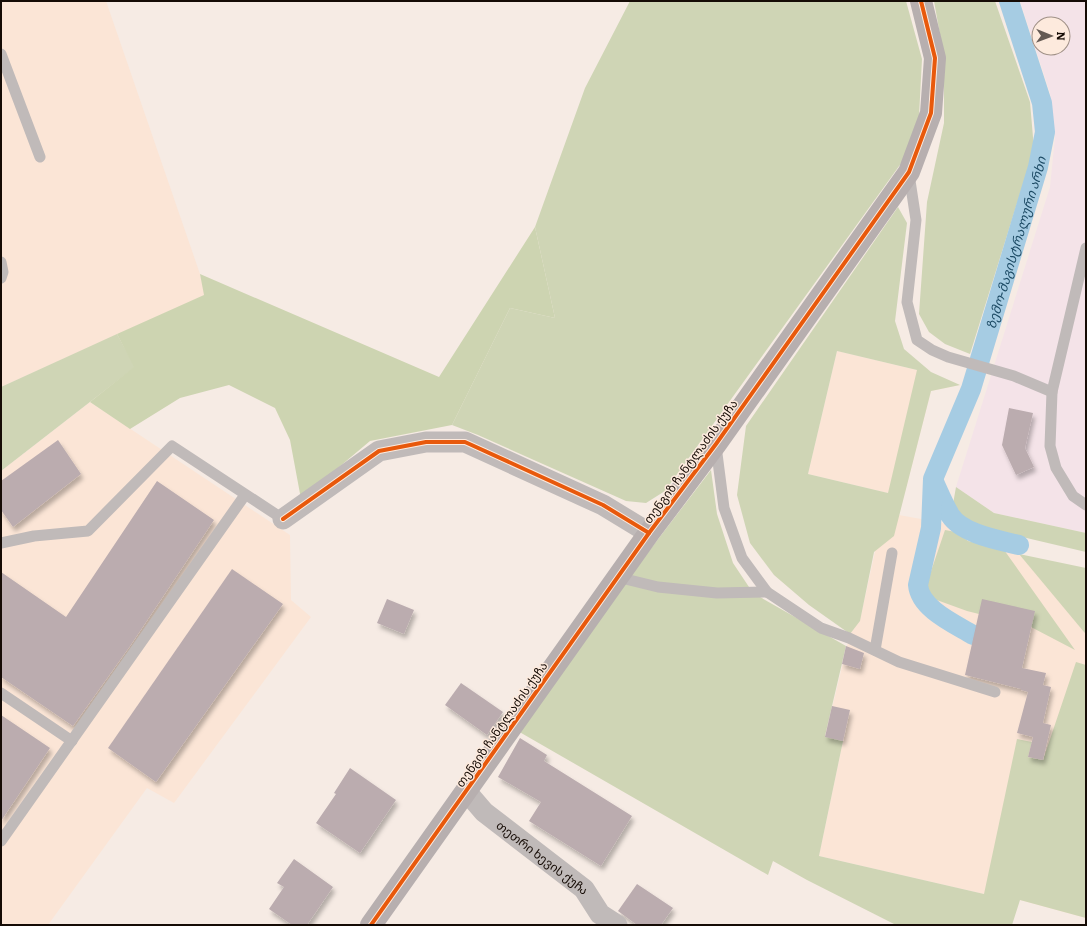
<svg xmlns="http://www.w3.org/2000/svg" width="1087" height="926" viewBox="0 0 1087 926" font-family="Literata,'Noto Sans Georgian',serif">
<defs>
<filter id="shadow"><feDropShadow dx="2.5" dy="4.5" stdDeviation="2" flood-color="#0004"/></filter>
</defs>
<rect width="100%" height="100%" fill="#f6ebe4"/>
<path fill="#f4e3e8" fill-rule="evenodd" d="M 1020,1 L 1086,1 L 1086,533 L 994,513 L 956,487 L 1050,187 L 1055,137 L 1050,93 ZM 1039,24 L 1063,24 L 1063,48 L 1039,48 Z"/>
<g fill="#fbe5d6">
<path d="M 1,1 L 106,1 L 200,274 L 205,295 L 1,387 Z"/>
<path d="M 837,351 L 917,370 L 960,385 L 931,391 L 899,515 L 943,523 L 968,541 L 1019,554 L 1086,624 L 1086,918 L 1020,900 L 984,894 L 819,856 L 843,741 L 825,737 L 850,634 L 860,620 L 888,493 L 808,474 Z"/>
<path d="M 90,402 L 290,535 L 291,600 L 311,617 L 174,803 L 147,788 L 48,925 L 1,925 L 1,471 Z"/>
</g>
<g fill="#cfd5b5" fill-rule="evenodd">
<path d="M 630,1 L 906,1 L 922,59 L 919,116 L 902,162 L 665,491 L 646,503 L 626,501 L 478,435 L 452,425 L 510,308 L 555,318 L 535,227 L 585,88 Z"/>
<path d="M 934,1 L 995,1 L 1030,102 L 1034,149 L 970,354 L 945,344 L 929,332 L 919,314 L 927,202 L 944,123 L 944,57 Z"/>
<path d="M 898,207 L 907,223 L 895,321 L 904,349 L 931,372 L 960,385 L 931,391 L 894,536 L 874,552 L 860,621 L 850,634 L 809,605 L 774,575 L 750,543 L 737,495 L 746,426 ZM 837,351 L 917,370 L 888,493 L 808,474 Z"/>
<path d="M 117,334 L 135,367 L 1,471 L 1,387 Z"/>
<path d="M 711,470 L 717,514 L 733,563 L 753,593 L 846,646 L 825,736 L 843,741 L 819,856 L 984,894 L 1017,739 L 1032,742 L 1028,757 L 1043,760 L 1076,662 L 1086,665 L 1086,918 L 1020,900 L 1012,925 L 896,925 L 807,880 L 773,861 L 768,875 L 516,730 L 646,555 Z"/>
<path d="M 956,487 L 994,513 L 1086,533 L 1086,552 L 1001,532 L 966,522 L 953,504 Z"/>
<path d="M 945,530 L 956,532 L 968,541 L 984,545 L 1002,547 L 1075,650 L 1031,627 L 967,611 L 934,599 L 928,594 L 927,583 Z"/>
<path d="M 1019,554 L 1086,568 L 1086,634 L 1084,632 Z"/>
</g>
<path fill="#cdd4b1" d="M 535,227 L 555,318 L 510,308 L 452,425 L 370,441 L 301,499 L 290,440 L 275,408 L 229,385 L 180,398 L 130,429 L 90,402 L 134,367 L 117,334 L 204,295 L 200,274 L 439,377 Z"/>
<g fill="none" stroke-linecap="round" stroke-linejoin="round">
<g stroke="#a6cce3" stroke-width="20">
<path d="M 934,482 C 939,493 944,505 950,515 C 962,534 999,540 1019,545"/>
<path id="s1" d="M 973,635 C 955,624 920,609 918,585 L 931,528 L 933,479 L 971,389 L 1038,167 L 1045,132 L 1042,103 L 1009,1"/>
</g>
</g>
<g fill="#bbacaf" filter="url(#shadow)">
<path d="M 1009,408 L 1033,413 L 1025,448 L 1034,467 L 1016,475 L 1002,445 Z"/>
<path d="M 58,440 L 81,474 L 13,527 L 1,510 L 1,481 Z"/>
<path d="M 157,481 L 214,520 L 130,646 L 73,726 L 1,677 L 1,572 L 66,617 Z"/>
<path d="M 232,569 L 283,604 L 156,782 L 108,748 Z"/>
<path d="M 387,599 L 414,610 L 404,634 L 377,623 Z"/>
<path d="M 982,599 L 1035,611 L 1022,668 L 1046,673 L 1043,685 L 1051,687 L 1043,723 L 1051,725 L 1043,760 L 1028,757 L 1033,737 L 1017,733 L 1028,692 L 1021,690 L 1021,689 L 965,675 Z"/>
<path d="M 846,646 L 864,653 L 860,669 L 842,664 Z"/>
<path d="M 461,683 L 503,712 L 487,735 L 445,705 Z"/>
<path d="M 832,706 L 850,710 L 843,741 L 825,737 Z"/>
<path d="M 1,715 L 50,748 L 1,821 Z"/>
<path d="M 520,738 L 547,755 L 544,761 L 632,816 L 601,866 L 529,821 L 541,802 L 498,777 Z"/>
<path d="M 350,768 L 396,800 L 360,853 L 316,823 L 336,794 L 334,793 Z"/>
<path d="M 294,859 L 333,887 L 307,925 L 292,925 L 269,909 L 284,887 L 277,883 Z"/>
<path d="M 637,884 L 673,908 L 661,925 L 637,925 L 618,911 Z"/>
</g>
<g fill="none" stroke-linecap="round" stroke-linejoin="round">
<g stroke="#c0bab9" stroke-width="11">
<path d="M 1,54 L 40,157"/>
<path d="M 909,174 L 916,220 L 907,302 L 917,340 L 932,350 L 948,357 L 1014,376 L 1052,392 L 1086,248"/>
<path d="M 1,262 L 3,272 L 1,278"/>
<path d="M 1052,392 L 1050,446 L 1056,468 L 1073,496 L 1086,505"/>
<path d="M 716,446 L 724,508 L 742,558 L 767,592 L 821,628 L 849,638 L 899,662 L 995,692"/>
<path d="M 1,543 L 34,536 L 88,531 L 172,446 L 283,519"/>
<path d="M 617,577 L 658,587 L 717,593 L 767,592"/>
<path d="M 875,650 L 892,553"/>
<path d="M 1,693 L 72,741"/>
<path d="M 1,841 L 245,495"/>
</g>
<g stroke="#c0bab9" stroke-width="21">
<path d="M 283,519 L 379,451 L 426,442 L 465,442 L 603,505 L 649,533"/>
<path id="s2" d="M 466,791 L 484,812 L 584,889 L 600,914 L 617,925"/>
</g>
<path stroke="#b7afaf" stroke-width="22" d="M 371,925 L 649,533 L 716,444 L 909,172 L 931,113 L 935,58 L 921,1"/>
<g stroke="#fdeadd" stroke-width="6">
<g id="cycleway">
<path d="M 283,519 L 379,451 L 426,442 L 465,442 L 603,505 L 649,533"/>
<path d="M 371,925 L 649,533 L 716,444 L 909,172 L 931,113 L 935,58 L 921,1"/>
</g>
</g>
<use href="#cycleway" stroke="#e8590c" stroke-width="4"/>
</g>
<g text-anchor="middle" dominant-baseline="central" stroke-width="3" stroke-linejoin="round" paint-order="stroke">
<g font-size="12" fill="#150b05" stroke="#fdeadd">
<text transform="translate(690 461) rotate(-54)">თენგიზ ჩანტლაძის ქუჩა</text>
<text transform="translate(501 724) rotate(-55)">თენგიზ ჩანტლაძის ქუჩა</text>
<text stroke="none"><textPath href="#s2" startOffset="102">თეთრი ხევის ქუჩა</textPath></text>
</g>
<g font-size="13" font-style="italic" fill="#1d4b65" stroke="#fdeadd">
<text stroke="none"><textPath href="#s1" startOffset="435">ზემო-მაგისტრალური არხი</textPath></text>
</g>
</g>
<rect width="1087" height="926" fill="none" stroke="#150b05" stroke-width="4"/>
<g transform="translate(1051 36) rotate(91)"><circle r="19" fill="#fdeadd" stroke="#a09187"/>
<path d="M0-3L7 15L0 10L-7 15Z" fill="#645953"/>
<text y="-6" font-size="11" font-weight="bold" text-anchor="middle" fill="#150b05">N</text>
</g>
</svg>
